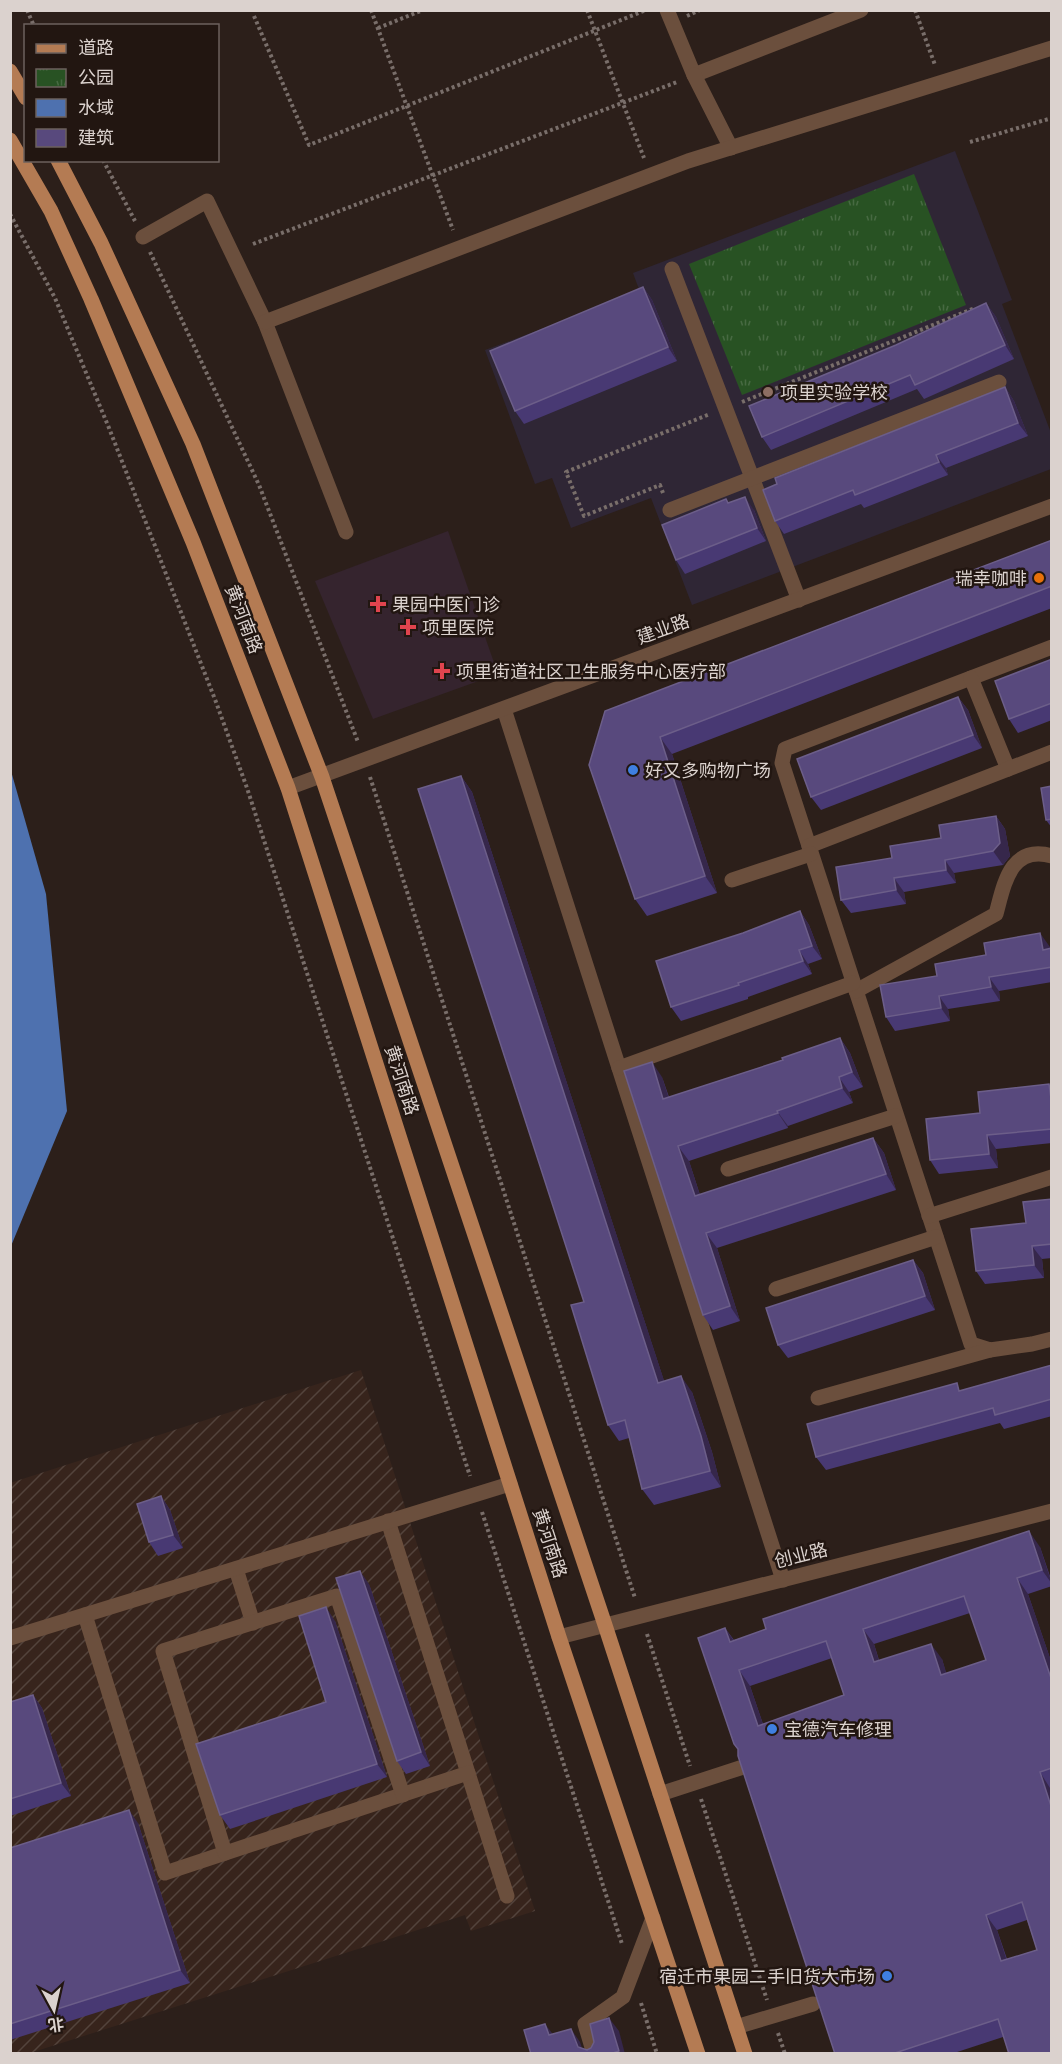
<svg xmlns="http://www.w3.org/2000/svg" width="1062" height="2064" viewBox="0 0 1062 2064" font-family="Raleway,'Noto Sans SC',sans-serif">
<defs>
<pattern id="industrial-furrows" width="10" height="10" patternUnits="userSpaceOnUse" patternTransform="scale(1.5)"><rect width="10" height="10" fill="#37241c"/><path d="M-1 1l2-2M0 10L10 0M9 11l2-2" fill="none" stroke="#53433c"/></pattern>
<pattern id="park-tufts" width="24" height="20" patternUnits="userSpaceOnUse" patternTransform="scale(1.5)"><rect width="24" height="20" fill="#285223"/><path d="M3 7l-1-3M5 7V3M7 7l1-3M15 17l-1-3M17 17v-4M19 17l1-3" fill="none" stroke="#476a42"/></pattern>
</defs>
<rect width="100%" height="100%" fill="#2c1f1a"/>
<path fill="url(#industrial-furrows)" d="M 361,1370 L 535,1911 L 471,1931 L 465,1915 L 30,2053 L 11,2053 L 10,1483 Z"/>
<path fill="#2f2635" d="M 955,151 L 1012,300 L 1002,304 L 1051,433 L 1051,469 L 692,605 L 651,498 L 571,528 L 552,478 L 535,484 L 485,350 L 640,292 L 633,273 Z"/>
<path fill="#35242e" d="M 448,531 L 498,674 L 373,719 L 315,581 Z"/>
<path fill="url(#park-tufts)" d="M 914,174 L 966,305 L 742,395 L 689,264 Z"/>
<path fill="#4e71af" d="M 11,771 L 46,894 L 67,1111 L 11,1246 Z"/>
<g fill="none" stroke-linecap="round" stroke-linejoin="round">
<g stroke="#796e6a" stroke-width="4" stroke-dasharray="3 3" stroke-linecap="butt">
<path d="M 27,10 L 34,26"/>
<path d="M 371,10 L 453,230"/>
<path d="M 587,10 L 644,158"/>
<path d="M 915,10 L 935,65"/>
<path d="M 254,16 L 309,145 L 646,10"/>
<path d="M 687,16 L 700,10"/>
<path d="M 378,28 L 423,10"/>
<path d="M 970,142 L 1052,118"/>
<path d="M 103,160 L 135,221"/>
<path d="M 10,214 L 55,298 L 109,428 L 216,702 L 247,788 L 470,1476"/>
<path d="M 253,244 L 677,82"/>
<path d="M 150,252 L 259,485 L 358,742"/>
<path d="M 742,402 L 975,308"/>
<path d="M 663,493 L 660,485 L 584,516 L 566,472 L 710,414"/>
<path d="M 370,777 L 635,1598"/>
<path d="M 482,1512 L 622,1944"/>
<path d="M 647,1634 L 690,1766"/>
<path d="M 701,1799 L 767,2000"/>
<path d="M 641,2003 L 657,2054"/>
<path d="M 778,2033 L 785,2054"/>
</g>
<g stroke="#6b4f3d" stroke-width="15">
<path d="M 667,10 L 694,75 L 861,10"/>
<path d="M 694,75 L 731,148"/>
<path d="M 143,237 L 207,201 L 265,322 L 346,532"/>
<path d="M 672,269 L 799,600"/>
<path d="M 265,322 L 688,161 L 1052,48"/>
<path d="M 670,510 L 999,382"/>
<path d="M 1052,647 L 785,749 L 782,763 L 971,1344 L 990,1350 L 1032,1344 L 1052,1339"/>
<path d="M 971,678 L 1008,769"/>
<path d="M 504,709 L 783,1580"/>
<path d="M 288,788 L 1052,506"/>
<path d="M 809,846 L 1052,752"/>
<path d="M 732,880 L 811,854"/>
<path d="M 856,991 L 996,914 C 1004,885 1010,844 1052,856"/>
<path d="M 619,1068 L 853,983"/>
<path d="M 728,1169 L 896,1116"/>
<path d="M 929,1216 L 1052,1177"/>
<path d="M 776,1289 L 936,1237"/>
<path d="M 818,1398 L 990,1350"/>
<path d="M 388,1521 L 507,1896"/>
<path d="M 236,1569 L 253,1623"/>
<path d="M 85,1615 L 165,1873 L 468,1773"/>
<path d="M 559,1637 L 1052,1511"/>
<path d="M 10,1638 L 510,1484"/>
<path d="M 660,1794 L 740,1768"/>
<path d="M 225,1853 L 163,1651 L 337,1596 L 403,1795"/>
<path d="M 736,2027 L 813,2004"/>
<path d="M 594,2054 L 585,2024 L 623,1997 L 653,1918"/>
</g>
<g stroke="#b47b53" stroke-width="15">
<path d="M 10,71 L 26,98"/>
<path d="M 10,140 L 51,211 L 91,299 L 193,542 L 288,788 L 559,1637 L 698,2054"/>
<path d="M 58,160 L 101,243 L 193,444 L 322,777 L 605,1625 L 745,2054"/>
</g>
</g>
<g fill="#483973" fill-rule="evenodd">
<path d="M 643,287 L 652,300 L 677,361 L 524,424 L 515,411 Z"/>
<path d="M 986,303 L 996,317 L 1014,359 L 924,399 L 917,389 L 771,450 L 762,437 L 896,345 Z"/>
<path d="M 1005,387 L 1014,401 L 1028,436 L 946,468 L 948,475 L 864,508 L 861,504 L 784,534 L 775,521 Z"/>
<path d="M 729,503 L 754,510 L 766,541 L 685,574 L 676,560 Z"/>
<path d="M 1052,540 L 1052,608 L 672,754 L 717,893 L 647,916 L 635,899 L 589,765 Z"/>
<path d="M 1052,659 L 1052,720 L 1018,733 L 1009,719 Z"/>
<path d="M 958,697 L 968,710 L 982,748 L 821,810 L 811,797 Z"/>
<path d="M 461,776 L 472,792 L 664,1381 L 692,1392 L 712,1452 L 721,1487 L 654,1505 L 642,1489 L 629,1438 L 619,1441 L 608,1425 L 584,1302 Z"/>
<path d="M 1052,786 L 1052,828 L 1046,820 Z"/>
<path d="M 996,816 L 1005,829 L 1010,856 L 1003,865 L 954,873 L 956,883 L 904,892 L 906,904 L 851,913 L 841,900 L 892,858 Z"/>
<path d="M 800,911 L 809,925 L 822,959 L 808,964 L 812,974 L 748,997 L 748,999 L 681,1021 L 671,1007 L 743,933 Z"/>
<path d="M 1050,947 L 1050,949 L 1052,948 L 1052,982 L 999,991 L 1000,1001 L 948,1009 L 950,1021 L 895,1031 L 886,1017 L 937,976 Z"/>
<path d="M 840,1038 L 850,1053 L 863,1087 L 849,1092 L 853,1103 L 788,1126 L 788,1128 L 689,1161 L 700,1195 L 873,1138 L 884,1153 L 896,1190 L 717,1248 L 740,1321 L 713,1330 L 703,1315 L 662,1077 L 669,1097 L 783,1060 Z"/>
<path d="M 1049,1084 L 1052,1087 L 1052,1143 L 996,1149 L 998,1168 L 939,1174 L 930,1160 L 980,1113 Z"/>
<path d="M 1052,1199 L 1052,1258 L 1042,1259 L 1044,1278 L 985,1284 L 976,1271 Z"/>
<path d="M 913,1260 L 923,1273 L 935,1310 L 788,1358 L 778,1345 Z"/>
<path d="M 1052,1365 L 1052,1416 L 1004,1429 L 1000,1423 L 826,1470 L 816,1457 L 962,1390 Z"/>
<path d="M 161,1496 L 170,1510 L 183,1548 L 158,1556 L 149,1542 Z"/>
<path d="M 1040,1547 L 1052,1582 L 1052,1586 L 1028,1594 L 1052,1664 L 1052,1787 L 1050,1788 L 1052,2054 L 1003,2037 L 951,2054 L 835,2054 L 738,1750 L 734,1744 L 725,1628 L 734,1640 ZM 970,1613 L 986,1660 L 946,1673 L 942,1659 L 879,1660 L 874,1644 ZM 832,1658 L 844,1695 L 763,1724 L 750,1686 ZM 1027,1920 L 1037,1950 L 1007,1959 L 997,1930 Z"/>
<path d="M 369,1584 L 430,1766 L 406,1774 L 397,1761 Z"/>
<path d="M 335,1621 L 387,1777 L 230,1829 L 220,1815 L 326,1702 Z"/>
<path d="M 33,1695 L 42,1708 L 71,1796 L 10,1816 L 10,1702 Z"/>
<path d="M 138,1823 L 190,1983 L 10,2040 L 10,1848 Z"/>
</g>
<g fill="#36274b">
<path d="M 643,287 L 652,300 L 677,361 L 668,347 Z"/>
<path d="M 986,303 L 996,317 L 1014,359 L 1005,345 Z"/>
<path d="M 1005,387 L 1014,401 L 1028,436 L 1018,423 Z"/>
<path d="M 936,455 L 946,468 L 948,475 L 939,462 Z"/>
<path d="M 745,497 L 754,510 L 766,541 L 757,528 Z"/>
<path d="M 958,697 L 968,710 L 982,748 L 973,735 Z"/>
<path d="M 660,737 L 672,754 L 717,893 L 705,876 Z"/>
<path d="M 461,776 L 472,792 L 670,1399 L 658,1383 Z"/>
<path d="M 996,816 L 1005,829 L 1010,856 L 1003,865 L 993,851 Z"/>
<path d="M 945,860 L 954,873 L 956,883 L 946,870 Z"/>
<path d="M 894,878 L 904,892 L 906,904 L 896,890 Z"/>
<path d="M 800,911 L 809,925 L 822,959 L 812,946 Z"/>
<path d="M 1040,933 L 1050,947 L 1052,956 L 1043,950 Z"/>
<path d="M 799,950 L 808,964 L 812,974 L 803,961 Z"/>
<path d="M 989,977 L 999,991 L 1000,1001 L 991,987 Z"/>
<path d="M 939,996 L 948,1009 L 950,1021 L 941,1008 Z"/>
<path d="M 840,1038 L 850,1053 L 863,1087 L 852,1072 Z"/>
<path d="M 652,1062 L 662,1077 L 674,1114 L 663,1099 Z"/>
<path d="M 839,1077 L 849,1092 L 853,1103 L 842,1088 Z"/>
<path d="M 1049,1084 L 1052,1087 L 1052,1106 Z"/>
<path d="M 777,1111 L 788,1126 L 788,1128 L 778,1113 Z"/>
<path d="M 987,1135 L 996,1149 L 998,1168 L 989,1154 Z"/>
<path d="M 873,1138 L 884,1153 L 896,1190 L 886,1174 Z"/>
<path d="M 678,1146 L 689,1161 L 705,1211 L 695,1196 Z"/>
<path d="M 706,1233 L 717,1248 L 740,1321 L 730,1306 Z"/>
<path d="M 1032,1246 L 1042,1259 L 1044,1278 L 1034,1265 Z"/>
<path d="M 913,1260 L 923,1273 L 935,1310 L 925,1296 Z"/>
<path d="M 681,1376 L 692,1392 L 712,1452 L 721,1487 L 710,1471 Z"/>
<path d="M 161,1496 L 170,1510 L 183,1548 L 173,1535 Z"/>
<path d="M 1029,1531 L 1040,1547 L 1052,1584 L 1042,1570 Z"/>
<path d="M 360,1571 L 369,1584 L 430,1766 L 421,1752 Z"/>
<path d="M 1017,1578 L 1028,1594 L 1052,1664 L 1052,1681 Z"/>
<path d="M 326,1607 L 335,1621 L 387,1777 L 377,1764 Z"/>
<path d="M 725,1628 L 736,1644 L 730,1642 Z"/>
<path d="M 863,1629 L 874,1644 L 884,1678 L 874,1662 Z"/>
<path d="M 931,1644 L 942,1659 L 952,1691 L 941,1675 Z"/>
<path d="M 739,1670 L 750,1686 L 769,1742 L 758,1726 Z"/>
<path d="M 33,1695 L 42,1708 L 71,1796 L 61,1783 Z"/>
<path d="M 1040,1772 L 1050,1788 L 1052,1791 L 1052,1809 Z"/>
<path d="M 129,1810 L 138,1823 L 190,1983 L 180,1970 Z"/>
<path d="M 986,1915 L 997,1930 L 1012,1977 L 1001,1961 Z"/>
<path d="M 609,2018 L 619,2031 L 625,2054 L 621,2054 L 619,2051 Z"/>
<path d="M 545,2024 L 555,2037 L 549,2035 Z"/>
<path d="M 571,2029 L 580,2042 L 584,2054 L 578,2047 Z"/>
</g>
<g fill="#58497d" stroke="#6c5e89" stroke-width="1.5" fill-rule="evenodd">
<path d="M 643,287 L 668,347 L 515,411 L 490,351 Z"/>
<path d="M 986,303 L 1005,345 L 915,385 L 910,375 L 762,437 L 749,406 L 896,345 Z"/>
<path d="M 1005,387 L 1018,423 L 936,455 L 939,462 L 855,495 L 853,490 L 775,521 L 763,490 L 777,484 L 775,478 Z"/>
<path d="M 745,497 L 757,528 L 676,560 L 662,525 L 726,499 L 728,503 Z"/>
<path d="M 1052,540 L 1052,586 L 660,737 L 705,876 L 635,899 L 589,765 L 605,711 Z"/>
<path d="M 1052,659 L 1052,703 L 1009,719 L 995,681 Z"/>
<path d="M 958,697 L 973,735 L 811,797 L 797,759 Z"/>
<path d="M 461,776 L 658,1383 L 681,1376 L 701,1436 L 710,1471 L 642,1489 L 625,1420 L 608,1425 L 571,1305 L 584,1302 L 418,789 Z"/>
<path d="M 1052,786 L 1052,819 L 1046,820 L 1041,788 Z"/>
<path d="M 996,816 L 1000,843 L 993,851 L 945,860 L 946,870 L 894,878 L 896,890 L 841,900 L 836,867 L 892,858 L 890,846 L 941,838 L 939,825 Z"/>
<path d="M 800,911 L 812,946 L 799,950 L 803,961 L 738,983 L 739,985 L 671,1007 L 656,961 L 743,933 Z"/>
<path d="M 1040,933 L 1043,950 L 1052,948 L 1052,967 L 989,977 L 991,987 L 939,996 L 941,1008 L 886,1017 L 880,985 L 937,976 L 935,964 L 986,955 L 984,943 Z"/>
<path d="M 840,1038 L 852,1072 L 839,1077 L 842,1088 L 777,1111 L 778,1113 L 678,1146 L 695,1196 L 873,1138 L 886,1174 L 706,1233 L 730,1306 L 703,1315 L 624,1071 L 652,1062 L 663,1099 L 783,1060 L 782,1058 Z"/>
<path d="M 1049,1084 L 1052,1106 L 1052,1129 L 987,1135 L 989,1154 L 930,1160 L 926,1119 L 980,1113 L 978,1092 Z"/>
<path d="M 1052,1199 L 1052,1244 L 1032,1246 L 1034,1265 L 976,1271 L 971,1229 L 1026,1223 L 1023,1202 Z"/>
<path d="M 913,1260 L 925,1296 L 778,1345 L 766,1308 Z"/>
<path d="M 1052,1365 L 1052,1399 L 995,1415 L 993,1408 L 816,1457 L 807,1424 L 957,1383 L 959,1391 Z"/>
<path d="M 161,1496 L 173,1535 L 149,1542 L 137,1504 Z"/>
<path d="M 1029,1531 L 1042,1570 L 1017,1578 L 1052,1681 L 1052,1768 L 1040,1772 L 1052,1809 L 1052,2054 L 1009,2054 L 998,2019 L 892,2054 L 835,2054 L 738,1756 L 738,1749 L 734,1744 L 698,1638 L 725,1628 L 730,1642 L 766,1629 L 763,1619 ZM 964,1596 L 986,1660 L 941,1675 L 931,1644 L 874,1662 L 863,1629 ZM 826,1641 L 844,1695 L 758,1726 L 739,1670 ZM 1022,1902 L 1037,1950 L 1001,1961 L 986,1915 Z"/>
<path d="M 360,1571 L 421,1752 L 397,1761 L 336,1578 Z"/>
<path d="M 326,1607 L 377,1764 L 220,1815 L 196,1744 L 326,1702 L 299,1616 Z"/>
<path d="M 33,1695 L 61,1783 L 10,1799 L 10,1702 Z"/>
<path d="M 129,1810 L 180,1970 L 10,2024 L 10,1848 Z"/>
<path d="M 609,2018 L 619,2051 L 610,2054 L 531,2054 L 524,2030 L 545,2024 L 549,2035 L 571,2029 L 578,2047 L 587,2050 L 591,2048 L 594,2042 L 590,2024 Z"/>
</g>
<circle fill="#8d6e63" stroke="#221611" stroke-width="2" cx="768" cy="392" r="6"/>
<circle fill="#e8710a" stroke="#221611" stroke-width="2" cx="1039" cy="578" r="6"/>
<g fill="#e0444e" stroke="#221611" stroke-width="2">
<path d="M375 595h6v6h6v6h-6v6h-6v-6h-6v-6h6z"/>
<path d="M405 618h6v6h6v6h-6v6h-6v-6h-6v-6h6z"/>
<path d="M439 662h6v6h6v6h-6v6h-6v-6h-6v-6h6z"/>
</g>
<g fill="#3f7fe0" stroke="#221611" stroke-width="2">
<circle cx="633" cy="770" r="6"/>
<circle cx="772" cy="1729" r="6"/>
<circle cx="887" cy="1976" r="6"/>
</g>
<g text-anchor="middle" dominant-baseline="central" stroke-width="5" stroke-linejoin="round" paint-order="stroke">
<g font-size="18" fill="#dbd2ce" stroke="#221611" text-anchor="start">
<text x="780" y="392">项里实验学校</text>
<text x="1027" y="578" text-anchor="end">瑞幸咖啡</text>
<text x="392" y="604">果园中医门诊</text>
<text x="422" y="627">项里医院</text>
<text x="456" y="671">项里街道社区卫生服务中心医疗部</text>
<text x="645" y="770">好又多购物广场</text>
<text x="784" y="1729">宝德汽车修理</text>
<text x="875" y="1976" text-anchor="end">宿迁市果园二手旧货大市场</text>
</g>
<g font-size="18" fill="#dbd2ce" stroke="#221611">
<text transform="translate(244 619) rotate(69)">黄河南路</text>
<text transform="translate(663 629) rotate(-20)">建业路</text>
<text transform="translate(402 1080) rotate(72)">黄河南路</text>
<text transform="translate(550 1543) rotate(72)">黄河南路</text>
<text transform="translate(801 1555) rotate(-14)">创业路</text>
</g>
</g>
<rect width="1062" height="2064" fill="none" stroke="#dbd2ce" stroke-width="24"/>
<rect x="24" y="24" width="195" height="138" fill="#221611" stroke="#6c615d" stroke-width="1.5"/>
<rect x="36" y="44" width="30" height="9" fill="#b47b53" stroke="#6c615d" stroke-width="1.5"/>
<text x="78" y="54" font-size="18" fill="#dbd2ce">道路</text>
<rect x="36" y="69" width="30" height="18" fill="url(#park-tufts)" stroke="#6c615d" stroke-width="1.5"/>
<text x="78" y="84" font-size="18" fill="#dbd2ce">公园</text>
<rect x="36" y="99" width="30" height="18" fill="#4e71af" stroke="#6c615d" stroke-width="1.5"/>
<text x="78" y="114" font-size="18" fill="#dbd2ce">水域</text>
<rect x="36" y="129" width="30" height="18" fill="#58497d" stroke="#6c615d" stroke-width="1.5"/>
<text x="78" y="144" font-size="18" fill="#dbd2ce">建筑</text>
<g transform="translate(54 2010) rotate(172)" stroke="#221611" stroke-width="4.5" paint-order="stroke">
<path d="M0-4.5L10 22L0 15L-10 22Z" fill="#dbd2ce"/>
<text y="-9" font-size="16" font-weight="bold" text-anchor="middle" fill="#dbd2ce">北</text>
</g>
</svg>
